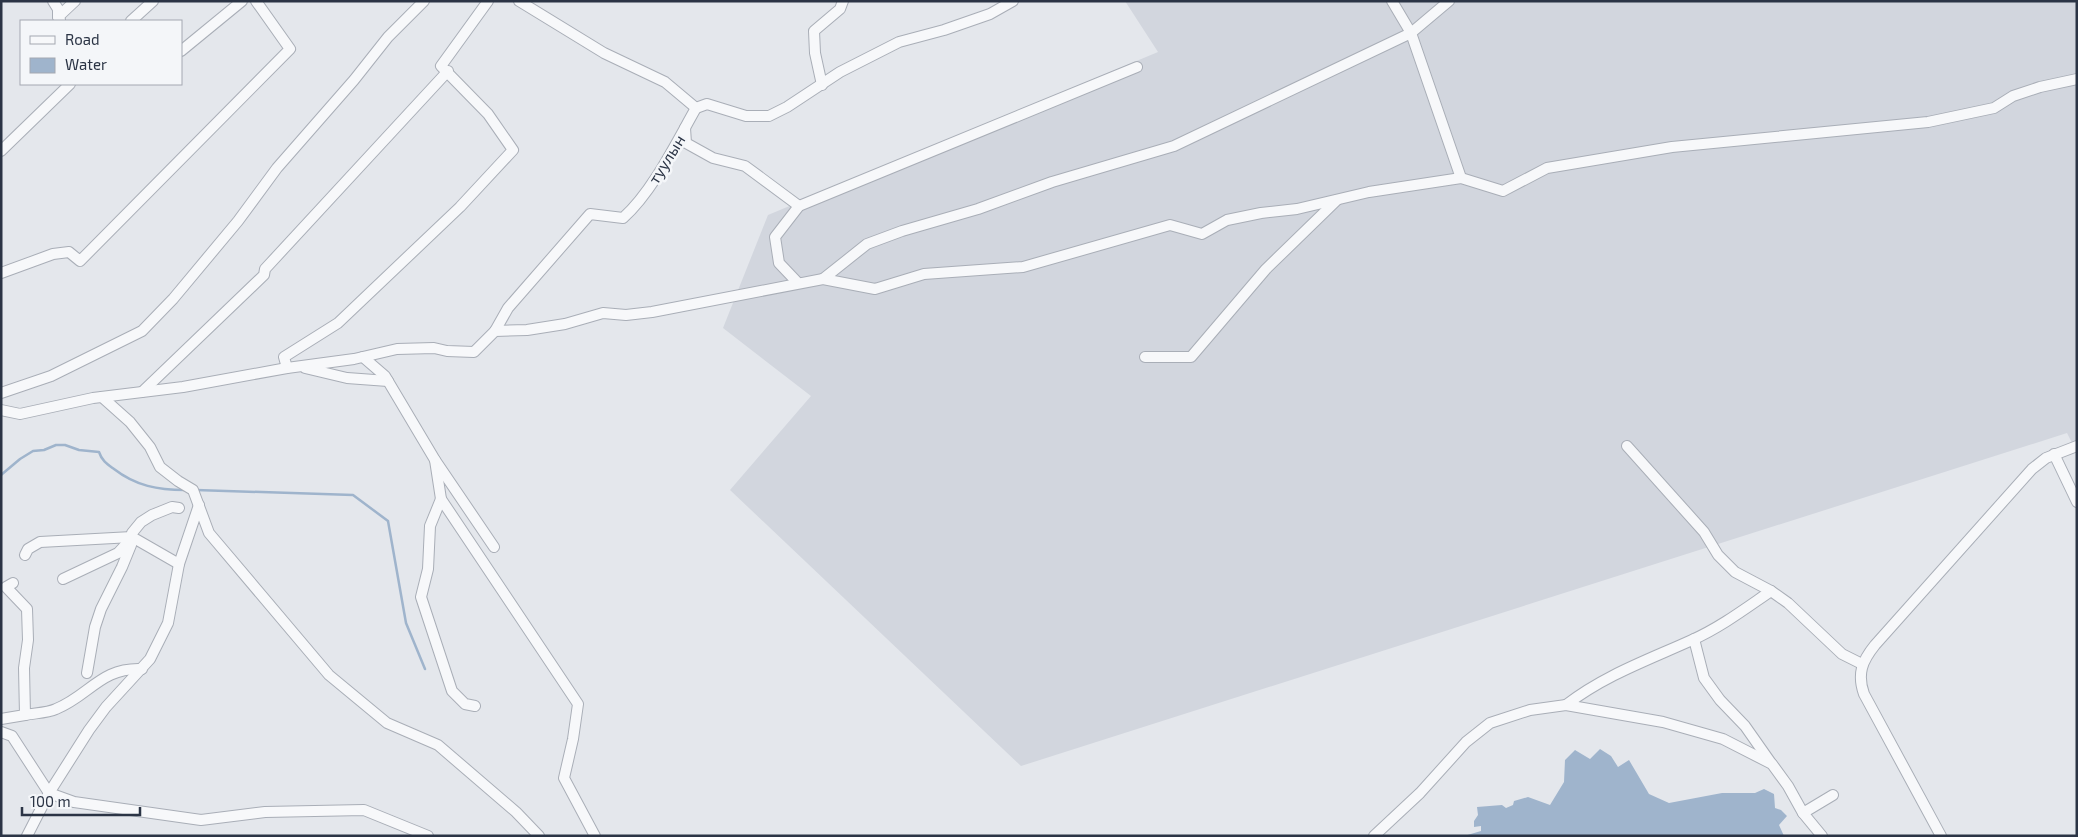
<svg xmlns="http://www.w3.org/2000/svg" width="2078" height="837" viewBox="0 0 2078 837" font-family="'Exo 2',sans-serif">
<rect width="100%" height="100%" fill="#e4e7ec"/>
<path fill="#d2d6de" d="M 1125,1 L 2077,1 L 2077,453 L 2067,433 L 1021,766 L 730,490 L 811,396 L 723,328 L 768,215 L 1158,52 Z"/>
<path fill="#9fb4cc" d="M 1600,749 L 1611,756 L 1618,767 L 1629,760 L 1649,794 L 1669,803 L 1722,793 L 1755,793 L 1764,789 L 1774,794 L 1775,808 L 1781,810 L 1787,816 L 1779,825 L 1784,836 L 1464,836 L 1481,831 L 1481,826 L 1474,827 L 1474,821 L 1478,815 L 1477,807 L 1502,805 L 1506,808 L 1513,805 L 1514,801 L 1528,797 L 1550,805 L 1564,782 L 1565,760 L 1575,750 L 1590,759 Z"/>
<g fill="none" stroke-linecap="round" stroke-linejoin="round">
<g stroke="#9fb4cc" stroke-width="2.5">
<path d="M 1,475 L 20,459 L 33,451 L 44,450 L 56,445 L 65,445 L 79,450 L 99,452 C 102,461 107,464 114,469 C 136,486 158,490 185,490"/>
<path d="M 196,490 L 353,495 L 388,521 L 406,623 L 425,669"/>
</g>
<g stroke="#a9aeb7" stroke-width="12">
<g id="minor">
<path d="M 53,1 L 58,9 L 58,17 L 60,20"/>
<path d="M 519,1 L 604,53 L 665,82 L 696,108"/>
<path d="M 1392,1 L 1411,33 L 1461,178"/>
<path d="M 58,17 L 75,1"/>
<path d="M 131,21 L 153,1"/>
<path d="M 181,51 L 242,1"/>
<path d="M 822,85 L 815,53 L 814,31 L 840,9 L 843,1"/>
<path d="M 696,108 L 707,104 L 746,116 L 769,116 L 787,107 L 840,72 L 899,42 L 944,30 L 990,14 L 1013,1"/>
<path d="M 685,128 L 686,143 L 713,158 L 745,166 L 799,206"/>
<path d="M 1,151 L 70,84"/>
<path d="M 1,273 L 53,254 L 69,252 L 80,261 L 290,49 L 256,1"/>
<path d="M 823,279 L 867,244 L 902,231 L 978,209 L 1052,182 L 1174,146 L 1411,33 L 1449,1"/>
<path d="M 798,283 L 779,263 L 775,237 L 799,206 L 1137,67"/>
<path d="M 495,331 L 508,308 L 590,214 L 623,218 C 653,191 676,143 696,108"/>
<path d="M 363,357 L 385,376 L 435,460 L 494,547"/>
<path d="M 1145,357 L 1191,357 L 1266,269 L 1337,200"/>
<path d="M 287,368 L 284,357 L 338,323 L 460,207 L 513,150 L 488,114 L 441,66 L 488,1"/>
<path d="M 305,368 L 347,378 L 388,381"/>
<path d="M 142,392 L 264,275 L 265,269 L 448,71"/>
<path d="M 1,393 L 51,376 L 142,331 L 173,299 L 238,221 L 277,168 L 354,80 L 388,37 L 424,1"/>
<path d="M 102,397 L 130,422 L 150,447 L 160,467 L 178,481 L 193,490 L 209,533 L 329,675 L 387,723 L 438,745 L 516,812 L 539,836"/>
<path d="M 1,410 L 20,414 L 93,398 L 183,387 L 287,368 L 354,359 L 397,349 L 434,348 L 447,351 L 474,352 L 495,331 L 527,330 L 565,324 L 603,313 L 626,315 L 652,312 L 823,279 L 875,289 L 924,274 L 1023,267 L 1170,225 L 1202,234 L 1227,220 L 1261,213 L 1297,209 L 1369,192 L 1461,178 L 1503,191 L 1547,168 L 1672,147 L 1928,122 L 1994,108 L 2013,96 L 2040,87 L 2077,79"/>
<path d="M 1627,446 L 1704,532 L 1718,555 L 1735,572 L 1771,591 L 1788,603 L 1842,654 L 1862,664"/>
<path d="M 2054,454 L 2077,502"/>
<path d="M 435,460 L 441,499 L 578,704 L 573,739 L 564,778 L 595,836"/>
<path d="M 441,499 L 430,526 L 428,569 L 421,597 L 452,691 L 465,704 L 475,706"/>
<path d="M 25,555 L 28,549 L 40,542 L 132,537 L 179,564"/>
<path d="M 63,579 L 118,553 L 130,540"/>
<path d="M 1694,639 L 1704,678 L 1720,700 L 1745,726 L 1771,763"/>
<path d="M 87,673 L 95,627 L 101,609 L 122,567 L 131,545 L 132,533 L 141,522 L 152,515 L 172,507 L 179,508"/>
<path d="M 1566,705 C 1605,675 1648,660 1692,640 C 1721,627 1746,608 1771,591"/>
<path d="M 25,715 C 35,713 47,713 56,709 C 89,696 101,667 142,669"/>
<path d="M 1,719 L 25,715 L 24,668 L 28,640 L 27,609 L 6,587 L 13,583"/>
<path d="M 1,732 L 12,736 L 49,793 L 74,802 L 201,820 L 265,812 L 364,810 L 428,836"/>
<path d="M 1803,813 L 1822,836"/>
<path d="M 27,836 L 49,793 L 89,730 L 106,707 L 150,659 L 168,623 L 179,564 L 199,505"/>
<path d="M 1374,836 L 1420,793 L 1466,742 L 1490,723 L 1530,710 L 1566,705 L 1663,722 L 1723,739 L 1772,764 L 1788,786 L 1803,813 L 1833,795"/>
<path d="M 1941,836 L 1864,694 C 1857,674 1862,661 1875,645 L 2032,469 L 2046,458 L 2077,446"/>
</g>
</g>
<use href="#minor" stroke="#f7f8fa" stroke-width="10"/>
</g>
<g text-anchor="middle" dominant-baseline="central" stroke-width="5" stroke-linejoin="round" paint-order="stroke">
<g font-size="16" fill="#2b3445" stroke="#f4f6f9">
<text transform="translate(666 159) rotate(-58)">туулын</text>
</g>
</g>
<rect width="2078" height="837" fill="none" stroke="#2b3445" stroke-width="5"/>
<rect x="20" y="20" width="162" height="65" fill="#f4f6f9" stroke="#a4a8b1"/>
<rect x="30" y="36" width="25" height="8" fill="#f7f8fa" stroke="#a4a8b1"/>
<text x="65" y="45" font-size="15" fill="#2b3445">Road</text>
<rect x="30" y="58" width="25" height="15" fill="#9fb4cc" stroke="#a4a8b1"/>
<text x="65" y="70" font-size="15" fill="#2b3445">Water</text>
<path d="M22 807v8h118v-8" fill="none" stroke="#2b3445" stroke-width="2.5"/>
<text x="30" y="807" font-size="15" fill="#2b3445" stroke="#f4f6f9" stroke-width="4" paint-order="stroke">100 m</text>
</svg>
